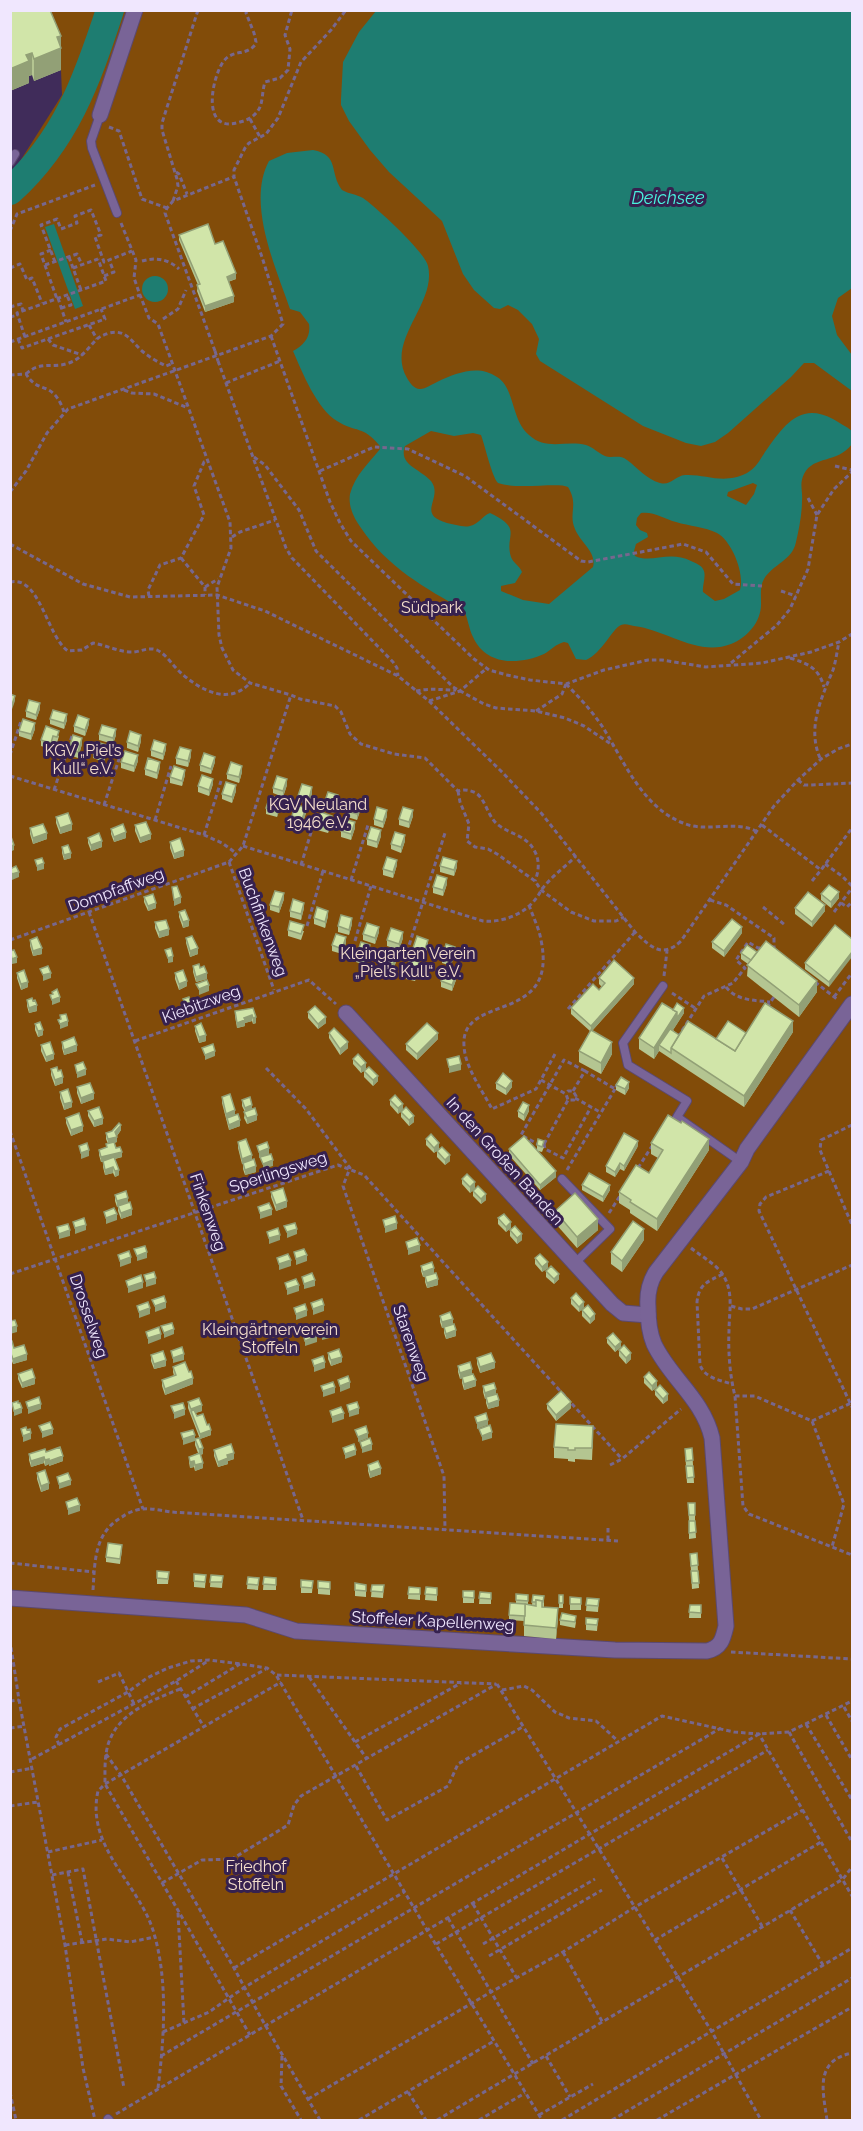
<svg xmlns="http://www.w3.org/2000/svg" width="863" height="2131" viewBox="0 0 863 2131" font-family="Raleway,sans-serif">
<rect width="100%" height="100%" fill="#402c5a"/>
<path fill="#824c09" d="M 41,11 L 852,11 L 852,2120 L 11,2120 L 10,177 L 62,95 L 61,70 Z"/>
<g fill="#1e7d71" fill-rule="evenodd">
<path d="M 376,11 L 852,11 L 852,288 L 838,298 L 832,316 L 837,335 L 852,355 L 852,391 L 814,363 L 804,363 L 791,377 L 728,433 L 715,442 L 701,446 L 686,443 L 643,426 L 540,361 L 536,354 L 539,339 L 532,324 L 518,310 L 508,305 L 500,309 L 494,308 L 474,290 L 463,274 L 442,221 L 389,172 L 370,150 L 349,121 L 341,105 L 341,99 L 343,62 L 359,32 Z"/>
<path d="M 313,150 C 340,155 329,173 342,190 C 349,194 356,194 363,198 C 376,207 425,252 428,266 C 437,304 385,340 407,378 C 410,383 414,389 420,389 C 426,389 432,384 437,382 C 456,373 478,364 497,377 C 515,388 511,420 529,435 C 546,451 566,440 586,445 C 593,447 598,453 605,456 C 612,459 619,454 627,460 C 638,468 646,479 660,483 C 671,486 675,476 685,475 C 707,474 723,485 747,473 C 756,468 760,460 765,452 C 783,427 799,401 833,419 C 839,423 846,426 852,431 L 852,444 C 837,464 814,455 804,474 C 799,484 803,491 802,501 C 802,514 799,529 796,542 C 792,561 773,564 764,579 C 760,586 761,594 761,602 C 762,621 748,637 731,644 C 698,657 667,630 634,626 C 630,625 625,623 621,625 C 612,629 602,653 586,660 L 576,659 L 568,643 L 564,642 C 556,644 551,650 544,654 C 519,665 486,666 473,637 C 469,629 468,619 464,610 C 425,588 387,567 361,528 C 354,518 348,507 350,494 C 355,475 369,463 380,449 L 380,446 C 363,425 356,433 337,421 C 317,409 302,372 293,351 C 304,345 311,337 309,324 L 300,312 L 290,309 C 276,268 246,203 269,161 L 287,153 ZM 431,431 L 454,436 L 473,433 L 481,435 C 485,446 492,477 498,483 C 518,490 558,482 568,487 C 579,505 568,513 575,529 C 580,542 597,552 593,567 L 549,604 L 523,600 L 501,591 L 501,586 L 515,583 L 522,572 C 520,566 513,563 511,557 C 504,535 524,529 490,513 C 482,516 479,524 470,526 C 463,528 454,524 447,523 C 415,514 444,498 431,481 C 421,469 398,465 405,446 ZM 753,483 L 757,485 L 754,494 L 746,505 L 727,496 L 728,492 ZM 641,513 C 653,511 665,519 676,522 C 689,526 705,527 717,533 C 732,541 745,574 740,590 L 724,599 L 715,601 L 703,592 C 702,585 707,575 703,569 C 701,565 695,563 691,561 C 669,550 651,564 635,556 L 634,551 L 636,544 L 648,537 L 647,533 L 640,530 L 636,525 L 637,518 Z"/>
<path d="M 54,224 L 83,306 L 75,309 L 45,227 Z"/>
<circle cx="155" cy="289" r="13"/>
</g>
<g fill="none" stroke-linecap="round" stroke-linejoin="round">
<path stroke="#1e7d71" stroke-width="28" d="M 10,191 C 66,140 87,80 110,10"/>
<g stroke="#5b4970" stroke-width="10">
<g id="service">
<path d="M 100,115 L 91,141 L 92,148 L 117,213"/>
<path d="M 10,162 L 15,154"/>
<path d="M 663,986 L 623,1043 L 628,1065 L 687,1101 L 677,1117 L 741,1162"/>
<path d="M 562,1179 L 610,1229 L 575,1263"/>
<path d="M 108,2119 L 109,2120"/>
</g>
</g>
<g stroke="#5b4970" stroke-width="17">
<g id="minor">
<path d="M 100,115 L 135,10"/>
<path d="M 346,1013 L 612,1304 L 623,1313 L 648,1315"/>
<path d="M 10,1598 L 246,1615 L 296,1631 L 615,1650 L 707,1651 C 721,1648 723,1639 726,1626 L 712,1438 C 703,1399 670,1378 654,1344 C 649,1332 648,1319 648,1307 C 647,1294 649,1283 656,1272 L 741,1162 L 747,1149 L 852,1004"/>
</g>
</g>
<g stroke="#77678e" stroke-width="3" stroke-dasharray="4.5 3" stroke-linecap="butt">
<path d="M 247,10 L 246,13 L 254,33 L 256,42 L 255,45 C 246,56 232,49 223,62 C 211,80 201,135 240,122 C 248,120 254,117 259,109 C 263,102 262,91 265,82 L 280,78 L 288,70 L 290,49 L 285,35 L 292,10"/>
<path d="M 250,119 L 260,137"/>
<path d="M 109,127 L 119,131 L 142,199 L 167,208"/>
<path d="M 176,172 L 179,174 L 187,194"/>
<path d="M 173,201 L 178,186 L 177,179 L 162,130 L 162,123 L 198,10"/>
<path d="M 121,223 L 136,260 L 134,278 L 140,295 L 149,318 L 158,324 L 230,522 L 231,548 L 217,587 L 219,635 L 222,648 L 233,670 L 250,683 L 291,695"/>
<path d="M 10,231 L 17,214 L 95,185"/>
<path d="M 51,250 L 41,254 L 57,299"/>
<path d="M 69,257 L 81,290"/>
<path d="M 142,261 C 156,257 168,259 179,269"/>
<path d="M 55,262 L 41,225 L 57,219 L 61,229 L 77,223 L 75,216 L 91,210 L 101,235 L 95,237 L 104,262 L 132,251"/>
<path d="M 45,265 L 77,254 L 82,265"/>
<path d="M 10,268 L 20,264 L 27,280 L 32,278 L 42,303"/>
<path d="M 73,268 L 98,259"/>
<path d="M 104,276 L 114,272 L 109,260"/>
<path d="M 58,298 L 66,322"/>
<path d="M 10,307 L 21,304 L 23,311"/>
<path d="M 61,308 L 71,305 L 67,295"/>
<path d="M 10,317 L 18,315"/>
<path d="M 163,319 L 178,309 L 186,290"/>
<path d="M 89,325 L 97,339"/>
<path d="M 271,336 L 330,502 L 340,523 L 351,541 L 474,659 L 489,670 L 507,675 L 530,680 L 566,684 L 604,670 L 648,660 L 662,660 L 706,667 L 762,663 L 811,652 L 839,642 L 852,634"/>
<path d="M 25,337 L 17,313 L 106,281 L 98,259"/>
<path d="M 18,339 L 22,348 L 105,319 L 101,309"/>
<path d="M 48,339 L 53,345 L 82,355"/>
<path d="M 10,342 L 140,295"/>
<path d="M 215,351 L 165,213 L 167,208 L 173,201 L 233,177"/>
<path d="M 218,361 L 286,548 L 292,558 L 393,662 L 397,668 L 398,676"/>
<path d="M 26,374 C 41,360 52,369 69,363 C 81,359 88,348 96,340 C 100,336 104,335 109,333 C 126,329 131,341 142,351 C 149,357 158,362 166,366 L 171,364"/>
<path d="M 10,375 L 26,374 C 36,390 45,385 54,394 C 59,399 62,406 64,412"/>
<path d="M 226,383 L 280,361"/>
<path d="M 124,390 L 132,393 L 154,394 L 188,408"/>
<path d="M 254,457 L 265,465 L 299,510 L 316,551 L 453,687 L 484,704 L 496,708 L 536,711 L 565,718 L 584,726 L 614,746"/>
<path d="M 835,466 L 852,470"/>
<path d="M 320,471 L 374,447 L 408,449 L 465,476 L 581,561 L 588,562 L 683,544 L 706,552 L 733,584 L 762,586"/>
<path d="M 10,492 L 26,471 L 47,433 L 68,409 L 271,336 L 283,324 L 262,257 L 234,177 L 234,170 L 245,148 L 249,143 L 266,134 L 278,118 L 301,62 L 331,30 L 346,10"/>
<path d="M 808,498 L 817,515"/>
<path d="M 232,537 L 240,532 L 275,520"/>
<path d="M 10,544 L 83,584 L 130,597 L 217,595 L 265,611 L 398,676 L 429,701 L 501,771 L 542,814 L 635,932 C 651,947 662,959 681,941 L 774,806 L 798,780 L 821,759 L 838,749 L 852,744"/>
<path d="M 181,558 L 205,587 L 205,595"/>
<path d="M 10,582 C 40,575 47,637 68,651 L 82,650 L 93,643 C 106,645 121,653 134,652 C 142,651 149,647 157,650 C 166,654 173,666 181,673 C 200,690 229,706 250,683"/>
<path d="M 205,587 L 218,579"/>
<path d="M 781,591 L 796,596"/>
<path d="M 149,596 L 148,590 L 160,565 L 181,558 L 204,515 L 194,486 L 204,462 L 208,461"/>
<path d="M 790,658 C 807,663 819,668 824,687"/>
<path d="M 731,663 L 777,625 L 790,609 L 808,569 L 817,515 L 834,489 L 852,472"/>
<path d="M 566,684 C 579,697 591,710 602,726 C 624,761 642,807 683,823 C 706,833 734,820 756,831"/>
<path d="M 416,691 C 430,688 442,690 456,690"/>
<path d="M 429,701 L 460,691 L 487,668"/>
<path d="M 536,711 L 562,694 L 566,684"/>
<path d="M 10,755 L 21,721"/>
<path d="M 820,758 C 807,728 821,699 833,670 C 836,661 837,651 839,642"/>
<path d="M 10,776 L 204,835 L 222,843 L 236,853"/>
<path d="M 798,780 L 804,785 L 811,785 L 852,783"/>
<path d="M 54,790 L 72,736"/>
<path d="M 458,791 L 460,802 L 469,824 L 467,841 L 475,847 L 488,849 L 497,854 L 535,881 L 541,890 L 571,912 L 594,921 L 616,921 L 624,917"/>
<path d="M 104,805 L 122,750"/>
<path d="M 155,820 L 171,766"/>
<path d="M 762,825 L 821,870 L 852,828"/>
<path d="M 204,835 L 221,781"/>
<path d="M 243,846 L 483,921 C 502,923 526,914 537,897 C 539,895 540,892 542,889 C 551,877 565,867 576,856"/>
<path d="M 229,862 L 243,846 L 291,695 L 300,699 L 335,706 L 341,712 L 350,734 L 361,744 L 394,754 L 425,758 L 458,791 C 464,789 470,790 476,793 C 486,800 487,815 497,824 C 509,834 526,835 534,850 C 540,860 539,871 535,881"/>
<path d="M 229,862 L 274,990"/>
<path d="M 825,864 L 842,876 L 852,886"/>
<path d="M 301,865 L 317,813"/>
<path d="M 351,880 L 368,825"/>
<path d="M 812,881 L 821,870"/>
<path d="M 710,900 L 726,905 L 774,938 L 774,950"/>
<path d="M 841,903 L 847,907 L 852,902"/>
<path d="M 529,905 C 533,917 539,928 541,940 C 559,1026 460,992 464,1046 C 465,1067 482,1090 492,1109 L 536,1089 L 555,1054"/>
<path d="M 763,907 L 785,925"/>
<path d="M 89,912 L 303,1520"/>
<path d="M 834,912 L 852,888"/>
<path d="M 307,926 L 323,871"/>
<path d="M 10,940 L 229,862"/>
<path d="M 355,941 L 371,886"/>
<path d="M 434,969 L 405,958 L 445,833"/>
<path d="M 664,976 L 667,951"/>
<path d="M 815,982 L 838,1000"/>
<path d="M 726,987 C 737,1001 754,1000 770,1002"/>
<path d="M 672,993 L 695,1008"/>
<path d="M 834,997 L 852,973"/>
<path d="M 767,1007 L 774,997"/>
<path d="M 568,1009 L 635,932"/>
<path d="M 678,1037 L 704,996 L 733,983 L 745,968 L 736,960 L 748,942 L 758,948 L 764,947"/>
<path d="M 135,1041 L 309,980 L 336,1004"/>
<path d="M 266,1068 L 306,1109 L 350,1168 L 343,1186 L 444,1476 L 445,1530"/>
<path d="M 585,1071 L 564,1060 L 521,1135 L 538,1144 L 544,1144 L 545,1149 L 563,1158 L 591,1107"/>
<path d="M 541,1080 L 566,1094 L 568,1100 L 574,1100 L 576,1096 L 573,1091 L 568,1091 L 566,1094"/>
<path d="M 573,1091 L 585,1071 L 615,1089 L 618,1083"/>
<path d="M 575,1098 L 600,1112"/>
<path d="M 852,1125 L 821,1140 L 820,1150 L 852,1225"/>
<path d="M 10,1131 L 143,1509"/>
<path d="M 544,1144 L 568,1100"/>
<path d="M 638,1168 L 652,1146"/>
<path d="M 567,1170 L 615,1089"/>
<path d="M 829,1171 L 766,1197 L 760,1204 L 759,1211 L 852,1407"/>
<path d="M 609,1213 L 620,1196"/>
<path d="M 691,1248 C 702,1257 715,1263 723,1275 C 734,1292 729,1312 729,1331 C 728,1352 730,1376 735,1396 L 743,1506 L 749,1514 L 852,1555"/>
<path d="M 10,1274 L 338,1165 L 364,1175 L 622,1459"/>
<path d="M 723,1274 C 707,1282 699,1284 697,1302 L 700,1365 C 705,1378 719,1380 732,1384"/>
<path d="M 731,1306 L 742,1309 L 752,1309 L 852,1265"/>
<path d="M 735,1396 L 755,1396 L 812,1421 L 844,1504 L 832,1547"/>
<path d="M 812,1421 L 851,1403"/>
<path d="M 610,1465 L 622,1459 L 681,1409"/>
<path d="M 608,1540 L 608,1526"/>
<path d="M 10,1563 L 94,1572"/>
<path d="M 93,1590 C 95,1561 94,1533 122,1517 C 127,1513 137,1509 143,1509 C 152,1508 163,1511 171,1512 L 618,1541"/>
<path d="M 10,1640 L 19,1700 L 65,1945 L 83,2068 L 95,2120"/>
<path d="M 731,1652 L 852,1659"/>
<path d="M 277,1675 L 496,1684"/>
<path d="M 309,1677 L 367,1759"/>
<path d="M 176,1681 L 204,1727"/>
<path d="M 98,1682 L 119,1673 L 134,1704"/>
<path d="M 497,1684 L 712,2032 L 761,2120"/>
<path d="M 180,1689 C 155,1699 123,1711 111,1737 C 104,1751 105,1769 105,1784 L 250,2035"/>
<path d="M 502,1690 L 524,1686 L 532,1690 L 555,1712 L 569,1718 L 596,1721 L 618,1741"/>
<path d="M 185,1697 L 240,1664"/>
<path d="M 10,1701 L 19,1700"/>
<path d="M 844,1707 L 852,1721"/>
<path d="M 192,1709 L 266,1669"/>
<path d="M 826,1715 L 852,1760"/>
<path d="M 806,1724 L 852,1800"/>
<path d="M 10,1728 L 25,1726"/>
<path d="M 789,1732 L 852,1842"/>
<path d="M 355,1742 L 461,1683"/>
<path d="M 59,1745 L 56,1737 L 60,1729 L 128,1692 L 147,1678 L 168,1668 L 191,1661 L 209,1660 L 241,1664 L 267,1668 L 276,1675 L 427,1930 L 542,2120"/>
<path d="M 106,1754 L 121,1775 L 234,1968 L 260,2016 L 320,2120"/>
<path d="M 32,1759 L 176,1681 L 208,1661"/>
<path d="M 356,1766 L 387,1820 L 448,1786 L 458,1764 L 524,1726"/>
<path d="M 10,1772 L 33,1768"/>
<path d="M 10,1806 L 38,1802"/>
<path d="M 48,1852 L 102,1840"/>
<path d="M 722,1858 L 762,1926"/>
<path d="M 68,1872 L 82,1942"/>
<path d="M 52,1875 L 83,1869 L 124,2088"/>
<path d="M 162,1883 L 202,1860 L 232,1859 L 288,1825 L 294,1805 L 301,1796 L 497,1684"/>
<path d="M 473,1904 L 516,1977"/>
<path d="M 790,1910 L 823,1965"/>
<path d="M 178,1913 L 184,2023"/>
<path d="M 448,1918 L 533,2064"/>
<path d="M 655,1940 L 821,1842"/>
<path d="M 436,1944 L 768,1750"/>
<path d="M 483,1944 L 595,1879"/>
<path d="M 65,1945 L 107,1939 L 130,1942 L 155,1937"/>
<path d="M 563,1952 L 603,2023"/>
<path d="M 489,1956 L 602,1890"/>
<path d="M 234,1968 L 662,1716 L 734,1732 L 759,1734 L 852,1896"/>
<path d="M 163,2032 L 209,2012 L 245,1987 L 404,1892"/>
<path d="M 161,2056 L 721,1728"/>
<path d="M 282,2056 L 281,2086 L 301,2120"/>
<path d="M 546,2056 L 570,2097"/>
<path d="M 158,2088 C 164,2040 168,1984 155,1937 C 142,1885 85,1849 98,1791 L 105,1784 L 281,1682"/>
<path d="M 10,2092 L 16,2120"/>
<path d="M 408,2092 L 426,2120"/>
<path d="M 308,2099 L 491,1992 L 563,1952 L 635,1907 L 803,1810"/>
<path d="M 116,2114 L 759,1734 L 789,1732 L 852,1701"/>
<path d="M 539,2115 L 593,2084"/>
<path d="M 359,2120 L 494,2041"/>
<path d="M 437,2120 L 843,1879 L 852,1867"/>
<path d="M 479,2120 L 525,2093"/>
<path d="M 562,2120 L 852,1948"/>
<path d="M 612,2120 L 852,1978"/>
<path d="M 657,2120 L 852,2007"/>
<path d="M 827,2120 C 823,2091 814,2061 852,2053"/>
</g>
<use href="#service" stroke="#796497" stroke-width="8"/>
<use href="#minor" stroke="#796497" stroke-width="15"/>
<path stroke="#77678e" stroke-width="3" stroke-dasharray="4.5 3" stroke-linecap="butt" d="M 215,351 L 218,361"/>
</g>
<g fill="#b4c591">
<path d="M 10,10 L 61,47 L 61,70 L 34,81 L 32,75 L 29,76 L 29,83 L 10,91 Z"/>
<path d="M 179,235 L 215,244 L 236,279 L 228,282 L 234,302 L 205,312 L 197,291 L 198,285 L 179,240 Z"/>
<path d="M 40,709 L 36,720 L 26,717 L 26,711 Z"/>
<path d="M 50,719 L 67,720 L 64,729 L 50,724 Z"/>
<path d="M 89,724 L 85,736 L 74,732 L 74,726 Z"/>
<path d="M 46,726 L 59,736 L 57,743 L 53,741 L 51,749 L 41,746 L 41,740 Z"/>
<path d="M 35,729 L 31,740 L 19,736 L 19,731 Z"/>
<path d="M 99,734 L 116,735 L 113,744 L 99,740 Z"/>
<path d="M 141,741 L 138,752 L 127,748 L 127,742 Z"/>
<path d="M 82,744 L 78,758 L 69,755 L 69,749 Z"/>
<path d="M 166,749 L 163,760 L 151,756 L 151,750 Z"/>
<path d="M 107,751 L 104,762 L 93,758 L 93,753 Z"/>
<path d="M 191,756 L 188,767 L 176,764 L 176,758 Z"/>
<path d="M 138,761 L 134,772 L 121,768 L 121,762 Z"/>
<path d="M 215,762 L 211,774 L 200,771 L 200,765 Z"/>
<path d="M 160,767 L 157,779 L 145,775 L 145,769 Z"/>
<path d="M 242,772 L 239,783 L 227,779 L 227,774 Z"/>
<path d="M 185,775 L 182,786 L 170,783 L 170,777 Z"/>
<path d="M 213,784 L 209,796 L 198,792 L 198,786 Z"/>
<path d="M 287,785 L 283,797 L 273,793 L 273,788 Z"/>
<path d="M 236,791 L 232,803 L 222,799 L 222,794 Z"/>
<path d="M 312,793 L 309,805 L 298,801 L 298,796 Z"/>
<path d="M 338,801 L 334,813 L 324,810 L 324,804 Z"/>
<path d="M 281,805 L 277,817 L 266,814 L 266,808 Z"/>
<path d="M 361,808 L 357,820 L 347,817 L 347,811 Z"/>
<path d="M 306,813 L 302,825 L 292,821 L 292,816 Z"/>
<path d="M 387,816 L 383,828 L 374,825 L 374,819 Z"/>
<path d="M 413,816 L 409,828 L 399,825 L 399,819 Z"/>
<path d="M 56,817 L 72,830 L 60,834 L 56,823 Z"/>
<path d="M 332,821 L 328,833 L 317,830 L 317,824 Z"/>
<path d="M 135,825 L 151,839 L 140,843 L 135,831 Z"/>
<path d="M 30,828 L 47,839 L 33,844 L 30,834 Z"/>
<path d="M 355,828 L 351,840 L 341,837 L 341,831 Z"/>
<path d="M 111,829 L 126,838 L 114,842 L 111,834 Z"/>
<path d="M 381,836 L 377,848 L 367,845 L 367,839 Z"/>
<path d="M 88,838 L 102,847 L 91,851 L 88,843 Z"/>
<path d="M 405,841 L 401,853 L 391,849 L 391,844 Z"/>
<path d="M 170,842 L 184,856 L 174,859 L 170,848 Z"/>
<path d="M 62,847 L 71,858 L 64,860 L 62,853 Z"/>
<path d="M 397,865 L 393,878 L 383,875 L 383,869 Z"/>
<path d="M 440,866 L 457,867 L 454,876 L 440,872 Z"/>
<path d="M 447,884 L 443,896 L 433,893 L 433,887 Z"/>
<path d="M 821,894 L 839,898 L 831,908 L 821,900 Z"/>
<path d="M 144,897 L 156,908 L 148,911 L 144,902 Z"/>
<path d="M 284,899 L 279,913 L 270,910 L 270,905 Z"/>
<path d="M 304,908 L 301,920 L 290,917 L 290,911 Z"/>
<path d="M 795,908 L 825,911 L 812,927 L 795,914 Z"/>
<path d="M 179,912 L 189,926 L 183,928 L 179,917 Z"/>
<path d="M 328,916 L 325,928 L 314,924 L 314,918 Z"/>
<path d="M 155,922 L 169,935 L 159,938 L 155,928 Z"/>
<path d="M 352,924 L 349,935 L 338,932 L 338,926 Z"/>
<path d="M 835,925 L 829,987 L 805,969 L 805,963 Z"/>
<path d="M 288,930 L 304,931 L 301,940 L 288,936 Z"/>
<path d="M 379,932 L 375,944 L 363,940 L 363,934 Z"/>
<path d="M 742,933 L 724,957 L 712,948 L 712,942 Z"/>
<path d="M 186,938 L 198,954 L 190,957 L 186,943 Z"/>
<path d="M 403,938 L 399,950 L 387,946 L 387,940 Z"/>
<path d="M 30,940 L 42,954 L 33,956 L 30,946 Z"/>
<path d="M 346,943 L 342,954 L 332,951 L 332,945 Z"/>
<path d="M 428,946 L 424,958 L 413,954 L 413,948 Z"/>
<path d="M 370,951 L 365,965 L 356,962 L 356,957 Z"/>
<path d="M 455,952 L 451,966 L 442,963 L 442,957 Z"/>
<path d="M 757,952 L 817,992 L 799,1017 L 747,976 L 748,964 L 741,959 L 741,953 Z"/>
<path d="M 397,959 L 393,970 L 382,966 L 382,960 Z"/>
<path d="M 193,966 L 200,968 L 207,979 L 196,982 L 193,972 Z"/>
<path d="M 419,968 L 415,981 L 406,979 L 406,973 Z"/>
<path d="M 17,973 L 28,987 L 21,990 L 17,978 Z"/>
<path d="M 175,973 L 187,986 L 179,990 L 175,979 Z"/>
<path d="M 599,978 L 634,984 L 592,1031 L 612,1054 L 601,1074 L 579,1062 L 579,1051 L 590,1031 L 571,1014 L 571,1008 L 599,990 L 602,987 L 599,984 Z"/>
<path d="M 456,980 L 452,991 L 441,987 L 441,981 Z"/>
<path d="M 27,1000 L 37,1011 L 29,1013 L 27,1006 Z"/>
<path d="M 253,1008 L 256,1023 L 253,1024 L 252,1021 L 245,1023 L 245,1026 L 237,1028 L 235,1016 L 235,1011 Z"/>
<path d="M 673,1010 L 684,1013 L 673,1030 L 679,1035 L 716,1039 L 746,1033 L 793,1032 L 744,1107 L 659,1051 L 654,1059 L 639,1049 L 639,1038 Z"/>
<path d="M 308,1012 L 326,1023 L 318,1029 L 308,1018 Z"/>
<path d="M 35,1024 L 43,1035 L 38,1037 L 35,1030 Z"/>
<path d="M 195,1026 L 206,1041 L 199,1043 L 195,1031 Z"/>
<path d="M 329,1033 L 348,1048 L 340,1055 L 329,1038 Z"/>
<path d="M 438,1039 L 417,1060 L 406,1050 L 406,1044 Z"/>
<path d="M 62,1042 L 77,1051 L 64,1055 L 62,1048 Z"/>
<path d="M 41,1045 L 54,1059 L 46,1062 L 41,1051 Z"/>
<path d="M 353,1059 L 366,1069 L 361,1073 L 353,1064 Z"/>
<path d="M 51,1069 L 63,1083 L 55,1086 L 51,1075 Z"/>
<path d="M 364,1071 L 378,1081 L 373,1086 L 364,1077 Z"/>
<path d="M 496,1083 L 512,1087 L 506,1095 L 496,1089 Z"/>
<path d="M 616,1085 L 629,1088 L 625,1095 L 616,1090 Z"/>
<path d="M 77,1087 L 94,1099 L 81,1104 L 77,1093 Z"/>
<path d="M 60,1092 L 72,1107 L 64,1110 L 60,1098 Z"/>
<path d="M 222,1097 L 235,1115 L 240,1126 L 229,1130 L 222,1103 Z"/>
<path d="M 242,1100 L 252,1109 L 257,1120 L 247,1124 L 244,1118 L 245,1112 L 242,1106 Z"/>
<path d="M 390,1100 L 403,1109 L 398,1114 L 390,1105 Z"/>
<path d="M 88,1111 L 103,1124 L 94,1127 L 88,1116 Z"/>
<path d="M 518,1111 L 529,1111 L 524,1121 L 518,1117 Z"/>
<path d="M 401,1112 L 414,1122 L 409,1126 L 401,1117 Z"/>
<path d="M 66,1118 L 83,1131 L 71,1136 L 66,1123 Z"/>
<path d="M 121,1130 L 117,1136 L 117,1142 L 114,1143 L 116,1148 L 122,1157 L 115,1159 L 119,1175 L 115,1177 L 113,1173 L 105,1175 L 103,1167 L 103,1162 L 101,1162 L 99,1155 L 99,1150 L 106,1147 L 106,1144 L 108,1144 L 106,1139 L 106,1133 Z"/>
<path d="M 426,1139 L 439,1149 L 434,1153 L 426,1145 Z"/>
<path d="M 238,1142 L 252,1160 L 256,1172 L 245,1175 L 243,1169 L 243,1164 L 242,1164 L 238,1148 Z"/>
<path d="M 651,1143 L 709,1150 L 657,1231 L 630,1213 L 630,1210 L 619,1203 L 619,1192 L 649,1173 L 658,1158 L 651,1154 Z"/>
<path d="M 537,1145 L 544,1147 L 542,1152 L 538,1151 L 556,1177 L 540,1190 L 509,1155 L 509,1149 L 537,1150 Z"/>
<path d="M 638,1146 L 624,1171 L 620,1169 L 615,1177 L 606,1172 L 606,1166 Z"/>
<path d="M 437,1151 L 450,1161 L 445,1165 L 437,1157 Z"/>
<path d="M 462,1179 L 475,1188 L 470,1193 L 462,1184 Z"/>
<path d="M 582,1185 L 610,1190 L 603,1202 L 582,1190 Z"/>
<path d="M 473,1191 L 486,1200 L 481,1204 L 473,1196 Z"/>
<path d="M 271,1192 L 287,1207 L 276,1211 L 271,1197 Z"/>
<path d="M 115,1195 L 128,1203 L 132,1215 L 121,1219 L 118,1211 L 118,1206 L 117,1207 L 115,1201 Z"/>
<path d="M 555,1211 L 598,1230 L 577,1248 L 555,1223 Z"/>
<path d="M 498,1218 L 511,1228 L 506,1232 L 498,1224 Z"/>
<path d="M 510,1230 L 522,1240 L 517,1244 L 510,1236 Z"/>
<path d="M 644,1240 L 622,1272 L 611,1264 L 611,1252 Z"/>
<path d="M 535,1258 L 548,1268 L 542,1272 L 535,1264 Z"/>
<path d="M 421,1266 L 434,1273 L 438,1285 L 427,1288 L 425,1282 L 425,1277 L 423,1277 L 421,1271 Z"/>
<path d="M 546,1271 L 559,1279 L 554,1284 L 546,1277 Z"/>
<path d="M 571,1298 L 584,1307 L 579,1312 L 571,1304 Z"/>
<path d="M 582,1310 L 595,1319 L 590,1324 L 582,1316 Z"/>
<path d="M 440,1316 L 453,1324 L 456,1336 L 446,1339 L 444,1333 L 444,1327 L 442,1328 L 440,1322 Z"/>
<path d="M 607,1338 L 621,1347 L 615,1352 L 607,1343 Z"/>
<path d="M 10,1341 L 14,1348 L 27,1360 L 13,1364 L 10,1356 Z"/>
<path d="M 619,1350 L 631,1359 L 626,1364 L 619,1356 Z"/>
<path d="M 328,1353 L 342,1362 L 331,1366 L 328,1359 Z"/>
<path d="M 151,1355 L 166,1366 L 154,1369 L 151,1361 Z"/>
<path d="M 477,1358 L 495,1368 L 480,1373 L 477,1364 Z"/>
<path d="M 458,1366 L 472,1374 L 476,1386 L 464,1390 L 462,1383 L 462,1378 L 460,1379 L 458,1372 Z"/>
<path d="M 173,1367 L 193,1384 L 165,1395 L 162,1386 L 162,1380 L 174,1376 L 173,1372 Z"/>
<path d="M 18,1374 L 35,1384 L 22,1388 L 18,1379 Z"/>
<path d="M 644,1377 L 657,1387 L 652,1391 L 644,1383 Z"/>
<path d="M 483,1386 L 496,1394 L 499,1406 L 488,1409 L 486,1403 L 486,1398 L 485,1399 L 483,1392 Z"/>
<path d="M 655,1390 L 668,1400 L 663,1404 L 655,1395 Z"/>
<path d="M 188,1402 L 202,1411 L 195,1413 L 197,1416 L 211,1435 L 200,1439 L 188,1408 Z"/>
<path d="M 547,1404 L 571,1408 L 556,1421 L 547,1409 Z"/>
<path d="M 593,1437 L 592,1460 L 575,1459 L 575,1462 L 568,1461 L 568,1459 L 554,1458 L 554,1447 Z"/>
<path d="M 195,1439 L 203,1454 L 200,1455 L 203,1468 L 195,1471 L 194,1467 L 190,1468 L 189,1462 L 189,1457 L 198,1453 L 195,1445 Z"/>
<path d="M 692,1448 L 694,1483 L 687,1483 L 685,1449 Z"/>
<path d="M 214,1450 L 234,1459 L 228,1461 L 228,1464 L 218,1467 L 214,1456 Z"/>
<path d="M 46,1452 L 63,1461 L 49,1466 L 49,1464 L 45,1466 L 44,1463 L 31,1467 L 29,1460 L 29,1454 Z"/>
<path d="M 368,1465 L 381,1474 L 370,1478 L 368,1471 Z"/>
<path d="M 37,1473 L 49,1489 L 41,1492 L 37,1479 Z"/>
<path d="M 688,1503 L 695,1503 L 695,1521 L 689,1521 Z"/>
<path d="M 689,1521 L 695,1521 L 696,1538 L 689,1539 Z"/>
<path d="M 122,1550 L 120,1564 L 106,1562 L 106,1557 Z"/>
<path d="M 697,1553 L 698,1571 L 691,1571 L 690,1554 Z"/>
<path d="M 157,1571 L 169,1572 L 168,1584 L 157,1584 Z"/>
<path d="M 691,1571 L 698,1571 L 699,1588 L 692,1589 Z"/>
<path d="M 194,1574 L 206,1575 L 205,1588 L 194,1587 Z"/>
<path d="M 211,1575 L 223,1576 L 222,1588 L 210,1587 Z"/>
<path d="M 248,1577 L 259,1578 L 258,1590 L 247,1589 Z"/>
<path d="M 264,1577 L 276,1578 L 276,1590 L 263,1590 Z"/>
<path d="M 301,1580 L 313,1581 L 312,1593 L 301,1593 Z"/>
<path d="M 318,1581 L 330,1582 L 330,1595 L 318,1594 Z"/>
<path d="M 355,1583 L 366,1585 L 366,1597 L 355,1596 Z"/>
<path d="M 372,1585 L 384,1585 L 383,1598 L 371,1597 Z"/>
<path d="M 409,1587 L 420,1588 L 420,1600 L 408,1599 Z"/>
<path d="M 426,1587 L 437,1588 L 437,1601 L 425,1600 Z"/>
<rect x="463" y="1591" width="11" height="12"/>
<path d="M 480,1592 L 491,1593 L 491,1604 L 479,1604 Z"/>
<path d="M 516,1594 L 528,1595 L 528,1604 L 532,1605 L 533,1595 L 544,1596 L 544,1607 L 558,1619 L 556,1639 L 524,1636 L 524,1621 L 509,1620 L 509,1615 L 516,1604 Z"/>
<rect x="559" y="1595" width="4" height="13"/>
<path d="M 570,1597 L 581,1598 L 581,1610 L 570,1610 Z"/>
<path d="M 587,1598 L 599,1599 L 598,1612 L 586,1611 Z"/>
<path d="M 690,1605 L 701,1605 L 701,1618 L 689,1618 Z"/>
<path d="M 586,1618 L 598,1619 L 597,1631 L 586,1630 Z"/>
<path d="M 560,1620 L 576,1622 L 575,1628 L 560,1625 Z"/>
</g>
<g fill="#92a076">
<path d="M 61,36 L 61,70 L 34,81 L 34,59 L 57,37 Z"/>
<path d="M 32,53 L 32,75 L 29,76 L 29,83 L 10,91 L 10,69 L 26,55 Z"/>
<path d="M 236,273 L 236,279 L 227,282 L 227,277 Z"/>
<path d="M 234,296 L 234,302 L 205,312 L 205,306 Z"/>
<path d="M 15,696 L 15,701 L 11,712 L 11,707 Z"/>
<path d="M 40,703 L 40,709 L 36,720 L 36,715 Z"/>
<path d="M 67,714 L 67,720 L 64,729 L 64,723 Z"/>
<path d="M 89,719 L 89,724 L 85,736 L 85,730 Z"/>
<path d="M 35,723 L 35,729 L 31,740 L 31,734 Z"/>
<path d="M 116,729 L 116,735 L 113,744 L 113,738 Z"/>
<path d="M 141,735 L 141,741 L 138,752 L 138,746 Z"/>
<path d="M 82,738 L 82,744 L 78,758 L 78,752 Z"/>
<path d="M 166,744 L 166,749 L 163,760 L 163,754 Z"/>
<path d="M 107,745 L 107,751 L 104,762 L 104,756 Z"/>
<path d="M 191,750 L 191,756 L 188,767 L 188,761 Z"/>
<path d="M 138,755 L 138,761 L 134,772 L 134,766 Z"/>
<path d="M 215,757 L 215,762 L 211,774 L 211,769 Z"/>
<path d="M 160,762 L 160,767 L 157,779 L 157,773 Z"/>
<path d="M 242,766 L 242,772 L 239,783 L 239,777 Z"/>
<path d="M 185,770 L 185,775 L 182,786 L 182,781 Z"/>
<path d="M 213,779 L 213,784 L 209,796 L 209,790 Z"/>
<path d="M 287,779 L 287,785 L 283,797 L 283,791 Z"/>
<path d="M 236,785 L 236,791 L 232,803 L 232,797 Z"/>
<path d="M 312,787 L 312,793 L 309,805 L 309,799 Z"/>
<path d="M 338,795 L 338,801 L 334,813 L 334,807 Z"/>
<path d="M 281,799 L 281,805 L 277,817 L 277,812 Z"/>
<path d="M 361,802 L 361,808 L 357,820 L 357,814 Z"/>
<path d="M 306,808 L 306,813 L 302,825 L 302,819 Z"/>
<path d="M 387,810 L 387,816 L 383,828 L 383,822 Z"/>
<path d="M 413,810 L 413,816 L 409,828 L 409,822 Z"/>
<path d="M 332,816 L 332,821 L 328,833 L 328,827 Z"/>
<path d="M 355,822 L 355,828 L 351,840 L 351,834 Z"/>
<path d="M 72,824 L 72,830 L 60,834 L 60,828 Z"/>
<path d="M 381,830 L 381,836 L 377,848 L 377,842 Z"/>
<path d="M 126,832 L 126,838 L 114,842 L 114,837 Z"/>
<path d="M 47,833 L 47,839 L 33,844 L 33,838 Z"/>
<path d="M 151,834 L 151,839 L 140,843 L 140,838 Z"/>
<path d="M 405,835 L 405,841 L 401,853 L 401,847 Z"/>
<path d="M 102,841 L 102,847 L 91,851 L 91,845 Z"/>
<path d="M 14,845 L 14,850 L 10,852 L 10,846 Z"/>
<path d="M 184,850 L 184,856 L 174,859 L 174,854 Z"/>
<path d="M 71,853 L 71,858 L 64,860 L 64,855 Z"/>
<path d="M 397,860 L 397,865 L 393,878 L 393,872 Z"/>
<path d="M 457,861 L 457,867 L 454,876 L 454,870 Z"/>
<path d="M 44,863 L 44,869 L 37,871 L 37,866 Z"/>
<path d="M 19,872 L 19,877 L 12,880 L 12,874 Z"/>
<path d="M 447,878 L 447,884 L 443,896 L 443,890 Z"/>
<path d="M 839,892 L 839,898 L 831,908 L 831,902 Z"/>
<path d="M 284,893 L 284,899 L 279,913 L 279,907 Z"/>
<path d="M 181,897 L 181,903 L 174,906 L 174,900 Z"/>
<path d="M 156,903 L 156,908 L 148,911 L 148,906 Z"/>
<path d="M 304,903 L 304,908 L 301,920 L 301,914 Z"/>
<path d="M 825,905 L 825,911 L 812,927 L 812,922 Z"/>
<path d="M 328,911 L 328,916 L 325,928 L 325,922 Z"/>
<path d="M 352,918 L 352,924 L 349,935 L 349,930 Z"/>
<path d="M 189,920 L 189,926 L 183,928 L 183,922 Z"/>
<path d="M 379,927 L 379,932 L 375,944 L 375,938 Z"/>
<path d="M 742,927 L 742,933 L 724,957 L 724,951 Z"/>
<path d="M 169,929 L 169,935 L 159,938 L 159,932 Z"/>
<path d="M 403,932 L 403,938 L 399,950 L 399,944 Z"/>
<path d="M 346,937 L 346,943 L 342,954 L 342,949 Z"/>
<path d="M 428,940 L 428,946 L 424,958 L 424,952 Z"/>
<path d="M 370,945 L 370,951 L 365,965 L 365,959 Z"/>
<path d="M 455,947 L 455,952 L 451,966 L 451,960 Z"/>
<path d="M 42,948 L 42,954 L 33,956 L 33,951 Z"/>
<path d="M 198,948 L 198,954 L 190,957 L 190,951 Z"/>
<path d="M 852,952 L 852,957 L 829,987 L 829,982 Z"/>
<path d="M 397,953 L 397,959 L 393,970 L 393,964 Z"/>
<path d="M 173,956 L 173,962 L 168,963 L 168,958 Z"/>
<path d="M 17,957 L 17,963 L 12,964 L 12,959 Z"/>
<path d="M 419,962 L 419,968 L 415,981 L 415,976 Z"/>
<path d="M 51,973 L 51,978 L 43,981 L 43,975 Z"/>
<path d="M 207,973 L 207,979 L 196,982 L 196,977 Z"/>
<path d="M 456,975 L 456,980 L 452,991 L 452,985 Z"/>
<path d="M 634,978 L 634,984 L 591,1032 L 591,1026 Z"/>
<path d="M 187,981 L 187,986 L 179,990 L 179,984 Z"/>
<path d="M 817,981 L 817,992 L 799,1017 L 799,1005 Z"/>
<path d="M 28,982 L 28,987 L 21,990 L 21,984 Z"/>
<path d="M 209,985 L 209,991 L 199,995 L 199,989 Z"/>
<path d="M 60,997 L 60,1002 L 52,1005 L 52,1000 Z"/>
<path d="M 191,1003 L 191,1009 L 186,1011 L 186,1005 Z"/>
<path d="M 37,1005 L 37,1011 L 29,1013 L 29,1008 Z"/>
<path d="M 684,1008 L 684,1013 L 677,1024 L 677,1018 Z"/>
<path d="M 677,1012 L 677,1024 L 662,1047 L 659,1045 L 659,1051 L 654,1059 L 654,1048 Z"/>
<path d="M 252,1015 L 252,1021 L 245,1023 L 245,1026 L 237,1028 L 237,1023 L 244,1018 Z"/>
<path d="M 256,1017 L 256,1023 L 253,1024 L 253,1018 Z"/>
<path d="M 326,1017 L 326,1023 L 318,1029 L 318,1024 Z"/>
<path d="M 68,1021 L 68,1026 L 60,1029 L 60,1024 Z"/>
<path d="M 793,1021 L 793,1032 L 744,1107 L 744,1096 Z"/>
<path d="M 43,1030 L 43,1035 L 38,1037 L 38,1031 Z"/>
<path d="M 438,1033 L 438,1039 L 417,1060 L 417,1054 Z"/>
<path d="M 206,1035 L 206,1041 L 199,1043 L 199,1037 Z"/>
<path d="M 348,1042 L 348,1048 L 340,1055 L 340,1049 Z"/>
<path d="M 612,1042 L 612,1054 L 601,1074 L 601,1063 Z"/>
<path d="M 77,1045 L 77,1051 L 64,1055 L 64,1050 Z"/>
<path d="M 215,1051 L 215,1056 L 205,1060 L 205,1055 Z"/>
<path d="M 54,1054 L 54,1059 L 46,1062 L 46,1057 Z"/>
<path d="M 366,1063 L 366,1069 L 361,1073 L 361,1067 Z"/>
<path d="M 461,1064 L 461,1070 L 449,1073 L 449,1067 Z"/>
<path d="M 86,1069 L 86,1075 L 77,1078 L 77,1073 Z"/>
<path d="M 378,1076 L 378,1081 L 373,1086 L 373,1080 Z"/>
<path d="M 63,1077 L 63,1083 L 55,1086 L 55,1080 Z"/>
<path d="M 512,1081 L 512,1087 L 506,1095 L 506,1089 Z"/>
<path d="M 629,1082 L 629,1088 L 625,1095 L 625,1089 Z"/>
<path d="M 94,1093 L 94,1099 L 81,1104 L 81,1098 Z"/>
<path d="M 72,1102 L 72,1107 L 64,1110 L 64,1104 Z"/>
<path d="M 403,1104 L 403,1109 L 398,1114 L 398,1108 Z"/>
<path d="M 252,1105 L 252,1110 L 245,1113 L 245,1108 Z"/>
<path d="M 529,1105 L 529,1111 L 524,1121 L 524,1115 Z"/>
<path d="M 235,1110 L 235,1116 L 226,1119 L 226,1114 Z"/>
<path d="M 257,1115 L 257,1120 L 247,1124 L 247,1118 Z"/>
<path d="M 414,1116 L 414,1122 L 409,1126 L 409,1120 Z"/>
<path d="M 103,1118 L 103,1124 L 94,1127 L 94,1121 Z"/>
<path d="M 240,1120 L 240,1126 L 229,1130 L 229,1125 Z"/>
<path d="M 121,1125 L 121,1130 L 116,1137 L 117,1137 L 117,1142 L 108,1144 L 108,1139 Z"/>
<path d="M 83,1126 L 83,1131 L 71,1136 L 71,1130 Z"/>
<path d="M 709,1139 L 709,1150 L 657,1231 L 657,1219 Z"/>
<path d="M 638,1141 L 638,1146 L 624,1171 L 624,1166 Z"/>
<path d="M 439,1143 L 439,1149 L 434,1153 L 434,1148 Z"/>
<path d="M 269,1148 L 269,1154 L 259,1158 L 259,1152 Z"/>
<path d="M 89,1150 L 89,1156 L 81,1159 L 81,1153 Z"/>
<path d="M 122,1152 L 122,1157 L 101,1162 L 101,1157 Z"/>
<path d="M 252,1155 L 252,1161 L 242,1164 L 242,1159 Z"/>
<path d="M 450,1155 L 450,1161 L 445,1165 L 445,1160 Z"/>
<path d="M 273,1160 L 273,1166 L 263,1169 L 263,1164 Z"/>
<path d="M 620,1163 L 620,1169 L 615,1177 L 615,1172 Z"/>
<path d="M 256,1166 L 256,1172 L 245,1175 L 245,1170 Z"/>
<path d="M 113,1167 L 113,1173 L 105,1175 L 105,1170 Z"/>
<path d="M 119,1170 L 119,1175 L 115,1177 L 115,1171 Z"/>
<path d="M 556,1171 L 556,1177 L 540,1190 L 540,1185 Z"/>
<path d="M 475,1182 L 475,1188 L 470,1193 L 470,1187 Z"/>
<path d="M 610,1185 L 610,1190 L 603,1202 L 603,1197 Z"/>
<path d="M 486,1194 L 486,1200 L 481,1204 L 481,1199 Z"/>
<path d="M 128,1198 L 128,1203 L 117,1207 L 117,1201 Z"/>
<path d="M 287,1201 L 287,1207 L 276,1211 L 276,1205 Z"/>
<path d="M 132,1209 L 132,1215 L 121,1219 L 121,1213 Z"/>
<path d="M 272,1209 L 272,1215 L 260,1219 L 260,1213 Z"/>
<path d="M 117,1214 L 117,1220 L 106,1224 L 106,1218 Z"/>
<path d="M 598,1219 L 598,1230 L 577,1248 L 577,1237 Z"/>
<path d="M 511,1222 L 511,1228 L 506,1232 L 506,1227 Z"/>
<path d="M 397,1223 L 397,1229 L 385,1233 L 385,1227 Z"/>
<path d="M 86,1225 L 86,1230 L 75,1234 L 75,1228 Z"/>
<path d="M 297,1229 L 297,1234 L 287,1238 L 287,1232 Z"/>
<path d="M 644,1229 L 644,1240 L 622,1272 L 622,1261 Z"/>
<path d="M 70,1230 L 70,1236 L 59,1239 L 59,1234 Z"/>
<path d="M 522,1234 L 522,1240 L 517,1244 L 517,1238 Z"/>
<path d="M 280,1235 L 280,1240 L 269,1244 L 269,1238 Z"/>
<path d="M 420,1245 L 420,1251 L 408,1255 L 408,1249 Z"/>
<path d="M 147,1252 L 147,1258 L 137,1261 L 137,1256 Z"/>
<path d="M 307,1255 L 307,1261 L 296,1265 L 296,1259 Z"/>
<path d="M 131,1257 L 131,1263 L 120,1267 L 120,1261 Z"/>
<path d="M 291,1260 L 291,1266 L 279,1270 L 279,1264 Z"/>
<path d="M 548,1262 L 548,1268 L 542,1272 L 542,1267 Z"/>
<path d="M 434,1268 L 434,1274 L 423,1277 L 423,1272 Z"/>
<path d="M 559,1274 L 559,1279 L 554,1284 L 554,1279 Z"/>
<path d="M 156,1278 L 156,1284 L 146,1287 L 146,1281 Z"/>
<path d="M 438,1279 L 438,1285 L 427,1288 L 427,1283 Z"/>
<path d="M 315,1280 L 315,1286 L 304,1289 L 304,1284 Z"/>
<path d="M 143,1282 L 143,1288 L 128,1293 L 128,1287 Z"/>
<path d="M 299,1285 L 299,1291 L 287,1295 L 287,1289 Z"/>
<path d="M 166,1302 L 166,1308 L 155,1312 L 155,1306 Z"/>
<path d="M 584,1302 L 584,1307 L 579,1312 L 579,1307 Z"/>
<path d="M 324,1305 L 324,1311 L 313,1315 L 313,1309 Z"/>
<path d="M 150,1308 L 150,1314 L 139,1318 L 139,1312 Z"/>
<path d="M 307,1310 L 307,1316 L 296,1320 L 296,1314 Z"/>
<path d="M 595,1314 L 595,1319 L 590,1324 L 590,1319 Z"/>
<path d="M 453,1319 L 453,1324 L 442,1328 L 442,1322 Z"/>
<path d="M 17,1326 L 17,1332 L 10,1334 L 10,1328 Z"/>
<path d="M 174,1329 L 174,1334 L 164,1338 L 164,1333 Z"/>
<path d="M 456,1330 L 456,1336 L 446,1339 L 446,1334 Z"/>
<path d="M 333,1331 L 333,1337 L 322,1340 L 322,1335 Z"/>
<path d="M 161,1334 L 161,1339 L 148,1344 L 148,1338 Z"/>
<path d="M 317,1336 L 317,1342 L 305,1346 L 305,1341 Z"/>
<path d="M 621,1342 L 621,1347 L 615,1352 L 615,1347 Z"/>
<path d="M 631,1353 L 631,1359 L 626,1364 L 626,1358 Z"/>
<path d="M 27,1354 L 27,1360 L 13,1364 L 13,1359 Z"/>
<path d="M 184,1354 L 184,1360 L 173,1363 L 173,1358 Z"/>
<path d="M 342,1357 L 342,1362 L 331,1366 L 331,1360 Z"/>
<path d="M 166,1360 L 166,1366 L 154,1369 L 154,1364 Z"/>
<path d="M 325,1362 L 325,1368 L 314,1372 L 314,1366 Z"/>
<path d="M 495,1362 L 495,1368 L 480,1373 L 480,1367 Z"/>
<path d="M 472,1369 L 472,1375 L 460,1379 L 460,1373 Z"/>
<path d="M 35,1378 L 35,1384 L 22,1388 L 22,1383 Z"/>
<path d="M 193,1378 L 193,1384 L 165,1395 L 165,1389 Z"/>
<path d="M 476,1380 L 476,1386 L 464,1390 L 464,1384 Z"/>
<path d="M 657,1381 L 657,1387 L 652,1391 L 652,1386 Z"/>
<path d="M 350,1382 L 350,1388 L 340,1392 L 340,1386 Z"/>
<path d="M 335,1387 L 335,1393 L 323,1397 L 323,1391 Z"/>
<path d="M 496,1389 L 496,1395 L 485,1399 L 485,1393 Z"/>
<path d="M 668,1394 L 668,1400 L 663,1404 L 663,1399 Z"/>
<path d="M 499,1400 L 499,1406 L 488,1409 L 488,1404 Z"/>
<path d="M 571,1402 L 571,1408 L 556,1421 L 556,1415 Z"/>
<path d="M 41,1404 L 41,1409 L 28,1414 L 28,1408 Z"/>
<path d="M 202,1405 L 202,1411 L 193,1414 L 191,1411 L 191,1414 L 191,1409 Z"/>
<path d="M 22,1408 L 22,1413 L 14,1416 L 14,1411 Z"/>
<path d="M 359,1408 L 359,1414 L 349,1417 L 349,1412 Z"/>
<path d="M 185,1409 L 185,1415 L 174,1419 L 174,1413 Z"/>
<path d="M 344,1413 L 344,1419 L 332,1423 L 332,1417 Z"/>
<path d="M 488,1420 L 488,1425 L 477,1429 L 477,1423 Z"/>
<path d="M 53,1429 L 53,1434 L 42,1438 L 42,1432 Z"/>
<path d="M 211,1430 L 211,1435 L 200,1439 L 200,1434 Z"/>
<path d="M 492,1432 L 492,1438 L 482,1441 L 482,1436 Z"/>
<path d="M 31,1433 L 31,1439 L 23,1442 L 23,1436 Z"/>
<path d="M 368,1433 L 368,1438 L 358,1442 L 358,1437 Z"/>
<path d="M 195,1435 L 195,1441 L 183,1445 L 183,1439 Z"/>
<path d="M 372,1444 L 372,1450 L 362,1453 L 362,1448 Z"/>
<path d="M 203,1448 L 203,1454 L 199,1455 L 199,1449 Z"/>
<path d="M 356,1450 L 356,1455 L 345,1459 L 345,1454 Z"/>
<path d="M 234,1453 L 234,1459 L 228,1461 L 228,1464 L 218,1467 L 218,1462 L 227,1455 Z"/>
<path d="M 63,1456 L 63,1461 L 49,1466 L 49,1461 Z"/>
<path d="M 44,1457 L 44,1463 L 31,1467 L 31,1461 Z"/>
<path d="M 49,1459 L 49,1464 L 45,1466 L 45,1460 Z"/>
<path d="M 194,1461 L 194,1467 L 190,1468 L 190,1462 Z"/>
<path d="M 203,1463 L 203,1468 L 195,1471 L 195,1465 Z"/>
<path d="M 381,1468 L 381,1474 L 370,1478 L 370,1472 Z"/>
<path d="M 71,1480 L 71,1485 L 59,1489 L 59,1484 Z"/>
<path d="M 49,1483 L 49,1489 L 41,1492 L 41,1486 Z"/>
<path d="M 80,1505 L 80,1511 L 68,1515 L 68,1509 Z"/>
<path d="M 558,1608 L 558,1619 L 556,1639 L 556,1628 Z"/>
</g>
<g fill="#d1e5a9" stroke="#92a076" stroke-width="1.5">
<path d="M 10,10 L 50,10 L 61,36 L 57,37 L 61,48 L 34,59 L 32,53 L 26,55 L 29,61 L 10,69 Z"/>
<path d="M 208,224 L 215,244 L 223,241 L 236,273 L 227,277 L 234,296 L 205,306 L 197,285 L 200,284 L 179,235 Z"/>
<path d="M 10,694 L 15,696 L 11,707 L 10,706 Z"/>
<path d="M 29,700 L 40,703 L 36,715 L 26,711 Z"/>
<path d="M 53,710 L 67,714 L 64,723 L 50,719 Z"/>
<path d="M 78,715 L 89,719 L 85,730 L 74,726 Z"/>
<path d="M 23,719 L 35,723 L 31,734 L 19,731 Z"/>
<path d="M 102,725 L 116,729 L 113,738 L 99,734 Z"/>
<path d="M 46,726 L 59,731 L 57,737 L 53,736 L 51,743 L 41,740 Z"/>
<path d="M 130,731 L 141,735 L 138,746 L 127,742 Z"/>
<path d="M 73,735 L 82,738 L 78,752 L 69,749 Z"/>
<path d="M 154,740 L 166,744 L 163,754 L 151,750 Z"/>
<path d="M 96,742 L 107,745 L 104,756 L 93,753 Z"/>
<path d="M 180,747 L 191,750 L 188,761 L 176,758 Z"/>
<path d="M 125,751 L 138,755 L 134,766 L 121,762 Z"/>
<path d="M 204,753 L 215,757 L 211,769 L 200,765 Z"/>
<path d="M 148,758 L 160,762 L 157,773 L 145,769 Z"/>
<path d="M 231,762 L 242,766 L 239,777 L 227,774 Z"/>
<path d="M 174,766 L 185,770 L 182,781 L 170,777 Z"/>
<path d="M 202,775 L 213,779 L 209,790 L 198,786 Z"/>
<path d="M 277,776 L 287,779 L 283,791 L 273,788 Z"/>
<path d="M 226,782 L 236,785 L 232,797 L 222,794 Z"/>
<path d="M 302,784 L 312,787 L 309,799 L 298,796 Z"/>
<path d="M 328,792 L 338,795 L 334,807 L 324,804 Z"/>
<path d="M 270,796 L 281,799 L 277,812 L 266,808 Z"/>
<path d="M 351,799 L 361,802 L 357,814 L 347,811 Z"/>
<path d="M 295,804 L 306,808 L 302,819 L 292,816 Z"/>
<path d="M 377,807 L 387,810 L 383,822 L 374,819 Z"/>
<path d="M 403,807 L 413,810 L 409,822 L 399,819 Z"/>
<path d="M 321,812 L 332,816 L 328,827 L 317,824 Z"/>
<path d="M 68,813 L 72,824 L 60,828 L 56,817 Z"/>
<path d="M 344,819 L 355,822 L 351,834 L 341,831 Z"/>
<path d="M 146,822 L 151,834 L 140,838 L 135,825 Z"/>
<path d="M 43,824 L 47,833 L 33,838 L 30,828 Z"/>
<path d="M 123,824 L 126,832 L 114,837 L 111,829 Z"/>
<path d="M 371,827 L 381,830 L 377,842 L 367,839 Z"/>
<path d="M 395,832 L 405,835 L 401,847 L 391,844 Z"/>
<path d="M 99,833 L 102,841 L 91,845 L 88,838 Z"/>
<path d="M 10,834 L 14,845 L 10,846 Z"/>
<path d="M 180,838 L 184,850 L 174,854 L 170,842 Z"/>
<path d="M 68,845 L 71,853 L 64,855 L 62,847 Z"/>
<path d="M 387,857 L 397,860 L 393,872 L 383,869 Z"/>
<path d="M 443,857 L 457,861 L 454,870 L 440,866 Z"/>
<path d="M 42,858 L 44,863 L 37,866 L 35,860 Z"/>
<path d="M 16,866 L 19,872 L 12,874 L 10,869 Z"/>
<path d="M 437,875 L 447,878 L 443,890 L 433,887 Z"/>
<path d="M 829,885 L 839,892 L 831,902 L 821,894 Z"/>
<path d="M 177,886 L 181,897 L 174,900 L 172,887 Z"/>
<path d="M 275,891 L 284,893 L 279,907 L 270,905 Z"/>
<path d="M 808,892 L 825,905 L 812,922 L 795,908 Z"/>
<path d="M 153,894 L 156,903 L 148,906 L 144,897 Z"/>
<path d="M 293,899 L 304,903 L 301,914 L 290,911 Z"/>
<path d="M 317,907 L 328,911 L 325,922 L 314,918 Z"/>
<path d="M 185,910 L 189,920 L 183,922 L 179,912 Z"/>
<path d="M 341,915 L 352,918 L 349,930 L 338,926 Z"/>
<path d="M 732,919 L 742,927 L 724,951 L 712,942 Z"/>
<path d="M 166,920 L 169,929 L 159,932 L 155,922 Z"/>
<path d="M 290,921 L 304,925 L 301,934 L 288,930 Z"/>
<path d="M 367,923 L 379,927 L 375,938 L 363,934 Z"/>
<path d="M 835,925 L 852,939 L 852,952 L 829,982 L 805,963 Z"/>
<path d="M 391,928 L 403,932 L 399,944 L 387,940 Z"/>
<path d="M 336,934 L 346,937 L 342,949 L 332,945 Z"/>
<path d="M 192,936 L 198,948 L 190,951 L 186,938 Z"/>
<path d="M 417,936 L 428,940 L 424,952 L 413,948 Z"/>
<path d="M 37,937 L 42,948 L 33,951 L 30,940 Z"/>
<path d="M 766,941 L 817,981 L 799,1005 L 747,965 Z"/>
<path d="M 361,942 L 370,945 L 365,959 L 356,957 Z"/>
<path d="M 446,944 L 455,947 L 451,960 L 442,957 Z"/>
<path d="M 747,945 L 757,952 L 751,960 L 741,953 Z"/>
<path d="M 171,948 L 173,956 L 168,958 L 165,950 Z"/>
<path d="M 14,950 L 17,957 L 12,959 L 10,951 Z"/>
<path d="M 385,950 L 397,953 L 393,964 L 382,960 Z"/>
<path d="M 410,959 L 419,962 L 415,976 L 406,973 Z"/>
<path d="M 614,960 L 634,978 L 591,1026 L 571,1008 L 593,984 L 599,990 L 605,983 L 599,978 Z"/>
<path d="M 199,964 L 200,968 L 204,966 L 207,973 L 196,977 L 193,966 Z"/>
<path d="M 48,966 L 51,973 L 43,975 L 40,969 Z"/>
<path d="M 24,970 L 28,982 L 21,984 L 17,973 Z"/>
<path d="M 183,970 L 187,981 L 179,984 L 175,973 Z"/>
<path d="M 446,970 L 456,975 L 452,985 L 441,981 Z"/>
<path d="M 207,980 L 209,985 L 199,989 L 196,984 Z"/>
<path d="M 57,989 L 60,997 L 52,1000 L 50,995 L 53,994 L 52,992 Z"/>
<path d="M 189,997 L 191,1003 L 186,1005 L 183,999 Z"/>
<path d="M 32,998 L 33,1001 L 35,1000 L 37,1005 L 29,1008 L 27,1000 Z"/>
<path d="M 662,1003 L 677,1012 L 654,1048 L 639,1038 Z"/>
<path d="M 677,1003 L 684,1008 L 677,1018 L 677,1012 L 673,1010 Z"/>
<path d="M 765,1003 L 793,1021 L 744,1096 L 671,1048 L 688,1021 L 735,1051 Z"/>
<path d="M 315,1006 L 326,1017 L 318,1024 L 308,1012 Z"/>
<path d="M 253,1008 L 256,1017 L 253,1018 L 252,1015 L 244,1018 L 245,1020 L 237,1023 L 235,1011 Z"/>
<path d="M 66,1014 L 68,1021 L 60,1024 L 58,1020 L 61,1019 L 60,1015 Z"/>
<path d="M 728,1021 L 746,1033 L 735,1051 L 716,1039 Z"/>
<path d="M 40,1022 L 43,1030 L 38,1031 L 35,1024 Z"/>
<path d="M 201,1023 L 206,1035 L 199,1037 L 195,1026 Z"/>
<path d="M 427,1023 L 438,1033 L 417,1054 L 406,1044 Z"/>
<path d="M 334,1028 L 348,1042 L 340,1049 L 329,1033 Z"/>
<path d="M 670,1029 L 679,1035 L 671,1048 L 671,1053 L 659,1045 Z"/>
<path d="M 591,1030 L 612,1042 L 601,1063 L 579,1051 Z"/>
<path d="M 74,1037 L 77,1045 L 64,1050 L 62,1042 Z"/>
<path d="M 50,1042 L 54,1054 L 46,1057 L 41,1045 Z"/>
<path d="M 213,1044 L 215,1051 L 205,1055 L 202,1048 Z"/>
<path d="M 358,1054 L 366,1063 L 361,1067 L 353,1059 Z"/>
<path d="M 459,1056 L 461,1064 L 449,1067 L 447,1059 Z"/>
<path d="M 83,1062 L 86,1069 L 77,1073 L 75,1065 Z"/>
<path d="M 57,1067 L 58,1071 L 61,1070 L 63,1077 L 55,1080 L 51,1069 Z"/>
<path d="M 369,1067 L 378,1076 L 373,1080 L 364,1071 Z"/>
<path d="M 503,1073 L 512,1081 L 506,1089 L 496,1083 Z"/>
<path d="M 621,1077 L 629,1082 L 625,1089 L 616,1085 Z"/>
<path d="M 90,1083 L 94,1093 L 81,1098 L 77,1087 Z"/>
<path d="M 68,1089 L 72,1102 L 64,1104 L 60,1092 Z"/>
<path d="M 230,1094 L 235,1110 L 226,1114 L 222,1097 Z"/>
<path d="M 395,1095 L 403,1104 L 398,1108 L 390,1100 Z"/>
<path d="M 250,1097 L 252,1105 L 245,1108 L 242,1100 Z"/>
<path d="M 523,1102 L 529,1105 L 524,1115 L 518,1111 Z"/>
<path d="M 99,1107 L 103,1118 L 94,1121 L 88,1111 Z"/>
<path d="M 406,1107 L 414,1116 L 409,1120 L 401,1112 Z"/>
<path d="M 255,1108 L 257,1115 L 247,1118 L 244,1112 Z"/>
<path d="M 79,1113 L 83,1126 L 71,1130 L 66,1118 Z"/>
<path d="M 238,1114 L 240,1120 L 229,1125 L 227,1118 Z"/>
<path d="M 668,1115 L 681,1123 L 682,1121 L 709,1139 L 657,1219 L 630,1202 L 631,1200 L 619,1192 L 636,1165 L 649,1173 L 663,1150 L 651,1143 Z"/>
<path d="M 119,1123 L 121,1125 L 115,1132 L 117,1137 L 108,1139 L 106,1133 L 112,1131 Z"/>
<path d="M 624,1133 L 638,1141 L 624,1166 L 620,1163 L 615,1172 L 606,1166 Z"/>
<path d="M 431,1134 L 439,1143 L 434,1148 L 426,1139 Z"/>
<path d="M 524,1136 L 556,1171 L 540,1185 L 509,1149 Z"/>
<path d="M 246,1139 L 252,1155 L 242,1159 L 238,1142 Z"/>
<path d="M 538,1139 L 544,1141 L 542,1147 L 537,1145 Z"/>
<path d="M 114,1142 L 116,1148 L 120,1147 L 122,1152 L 101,1157 L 99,1150 L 107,1147 L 106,1144 Z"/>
<path d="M 267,1142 L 269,1148 L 259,1152 L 257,1146 Z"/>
<path d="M 87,1143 L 89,1150 L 81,1153 L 79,1146 Z"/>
<path d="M 442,1147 L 450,1155 L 445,1160 L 437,1151 Z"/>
<path d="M 271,1154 L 273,1160 L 263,1164 L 260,1157 Z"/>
<path d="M 114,1157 L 119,1170 L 115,1171 L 113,1167 L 105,1170 L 103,1161 Z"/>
<path d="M 254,1159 L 256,1166 L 245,1170 L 243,1163 Z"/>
<path d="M 589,1173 L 610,1185 L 603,1197 L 582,1185 Z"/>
<path d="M 467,1174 L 475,1182 L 470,1187 L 462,1179 Z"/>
<path d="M 478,1186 L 486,1194 L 481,1199 L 473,1191 Z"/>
<path d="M 283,1188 L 287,1201 L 276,1205 L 271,1192 Z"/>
<path d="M 126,1191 L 128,1198 L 117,1201 L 115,1195 Z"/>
<path d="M 575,1193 L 598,1219 L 577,1237 L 555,1211 Z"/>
<path d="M 130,1202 L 132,1209 L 121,1213 L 118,1206 Z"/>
<path d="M 269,1203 L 272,1209 L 260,1213 L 258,1207 Z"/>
<path d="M 114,1208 L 117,1214 L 106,1218 L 104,1212 Z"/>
<path d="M 504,1214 L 511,1222 L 506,1227 L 498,1218 Z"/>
<path d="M 395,1216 L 397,1223 L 385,1227 L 383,1220 Z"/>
<path d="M 84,1218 L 86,1225 L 75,1228 L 73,1222 Z"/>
<path d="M 633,1221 L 644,1229 L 622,1261 L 611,1252 Z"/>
<path d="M 295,1223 L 297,1229 L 287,1232 L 284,1226 Z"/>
<path d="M 68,1224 L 70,1230 L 59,1234 L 57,1227 Z"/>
<path d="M 515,1226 L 522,1234 L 517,1238 L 510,1230 Z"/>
<path d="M 278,1228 L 280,1235 L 269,1238 L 267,1232 Z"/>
<path d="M 417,1238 L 420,1245 L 408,1249 L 406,1242 Z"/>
<path d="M 145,1246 L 147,1252 L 137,1256 L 134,1249 Z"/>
<path d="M 304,1249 L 307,1255 L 296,1259 L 294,1252 Z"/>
<path d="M 129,1251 L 131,1257 L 120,1261 L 118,1255 Z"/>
<path d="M 288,1254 L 291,1260 L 279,1264 L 277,1258 Z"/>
<path d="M 540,1254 L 548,1262 L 542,1267 L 535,1258 Z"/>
<path d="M 432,1262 L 434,1268 L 423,1272 L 421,1266 Z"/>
<path d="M 551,1266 L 559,1274 L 554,1279 L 546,1271 Z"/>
<path d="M 154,1272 L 156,1278 L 146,1281 L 144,1275 Z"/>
<path d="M 312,1273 L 315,1280 L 304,1284 L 302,1277 Z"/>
<path d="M 436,1273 L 438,1279 L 427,1283 L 425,1276 Z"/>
<path d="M 141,1275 L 143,1282 L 128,1287 L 126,1281 Z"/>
<path d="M 296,1279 L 299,1285 L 287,1289 L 285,1283 Z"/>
<path d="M 576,1293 L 584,1302 L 579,1307 L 571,1298 Z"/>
<path d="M 164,1296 L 166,1302 L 155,1306 L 152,1300 Z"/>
<path d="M 322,1299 L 324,1305 L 313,1309 L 311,1303 Z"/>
<path d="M 148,1302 L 150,1308 L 139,1312 L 137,1306 Z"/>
<path d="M 305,1304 L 307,1310 L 296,1314 L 294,1308 Z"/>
<path d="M 588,1305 L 595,1314 L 590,1319 L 582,1310 Z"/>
<path d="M 450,1312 L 453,1319 L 442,1322 L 440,1316 Z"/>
<path d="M 15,1320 L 17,1326 L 10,1328 L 10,1321 Z"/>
<path d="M 172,1323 L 174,1329 L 164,1333 L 161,1326 Z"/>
<path d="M 454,1324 L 456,1330 L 446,1334 L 444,1327 Z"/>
<path d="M 330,1325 L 333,1331 L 322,1335 L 320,1328 Z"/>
<path d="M 159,1327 L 161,1334 L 148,1338 L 146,1332 Z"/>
<path d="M 314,1330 L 317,1336 L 305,1341 L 303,1334 Z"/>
<path d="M 613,1333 L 621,1342 L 615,1347 L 607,1338 Z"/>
<path d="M 10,1341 L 12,1341 L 14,1348 L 24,1345 L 27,1354 L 13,1359 L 10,1351 Z"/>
<path d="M 624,1345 L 631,1353 L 626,1358 L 619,1350 Z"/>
<path d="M 182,1347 L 184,1354 L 173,1358 L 171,1351 Z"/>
<path d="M 339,1349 L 342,1357 L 331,1360 L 328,1353 Z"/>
<path d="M 163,1351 L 166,1360 L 154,1364 L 151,1355 Z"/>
<path d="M 491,1353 L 495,1362 L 480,1367 L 477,1358 Z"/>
<path d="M 323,1356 L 325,1362 L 314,1366 L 312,1360 Z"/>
<path d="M 185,1362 L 189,1372 L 191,1371 L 193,1378 L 165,1389 L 162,1380 L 176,1375 L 173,1367 Z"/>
<path d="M 470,1362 L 472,1369 L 460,1373 L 458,1366 Z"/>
<path d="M 32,1369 L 35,1378 L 22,1383 L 18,1374 Z"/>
<path d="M 649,1372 L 657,1381 L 652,1386 L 644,1377 Z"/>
<path d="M 473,1374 L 476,1380 L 464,1384 L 462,1377 Z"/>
<path d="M 348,1376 L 350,1382 L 340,1386 L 338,1380 Z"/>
<path d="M 333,1382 L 335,1387 L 323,1391 L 321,1386 Z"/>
<path d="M 494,1383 L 496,1389 L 485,1393 L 483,1386 Z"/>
<path d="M 660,1385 L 668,1394 L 663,1399 L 655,1390 Z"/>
<path d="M 561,1391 L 571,1402 L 556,1415 L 547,1404 Z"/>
<path d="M 497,1394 L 499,1400 L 488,1404 L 486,1397 Z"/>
<path d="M 39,1397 L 41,1404 L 28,1408 L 26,1402 Z"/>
<path d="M 199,1398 L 202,1405 L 191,1409 L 188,1402 Z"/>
<path d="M 18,1401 L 18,1403 L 20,1403 L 22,1408 L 14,1411 L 12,1403 Z"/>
<path d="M 357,1402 L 359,1408 L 349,1412 L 347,1405 Z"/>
<path d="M 183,1403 L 185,1409 L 174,1413 L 171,1406 Z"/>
<path d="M 341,1407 L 344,1413 L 332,1417 L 330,1411 Z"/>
<path d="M 194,1410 L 197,1416 L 203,1414 L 207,1425 L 209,1424 L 211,1430 L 200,1434 L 191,1411 Z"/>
<path d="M 486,1413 L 488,1420 L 477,1423 L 475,1417 Z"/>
<path d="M 50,1422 L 53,1429 L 42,1432 L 39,1426 Z"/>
<path d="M 556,1424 L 593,1426 L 592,1448 L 575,1448 L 575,1450 L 568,1450 L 568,1448 L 554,1447 Z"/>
<path d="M 490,1425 L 492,1432 L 482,1436 L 479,1429 Z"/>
<path d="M 366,1426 L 368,1433 L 358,1437 L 355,1430 Z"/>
<path d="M 26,1427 L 27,1430 L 30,1429 L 31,1433 L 23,1436 L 21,1429 Z"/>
<path d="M 193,1430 L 195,1435 L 183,1439 L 181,1433 Z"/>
<path d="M 199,1438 L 203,1448 L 199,1449 L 195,1439 Z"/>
<path d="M 370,1438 L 372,1444 L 362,1448 L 360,1442 Z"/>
<path d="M 231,1444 L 234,1453 L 227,1455 L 228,1458 L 218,1462 L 214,1450 Z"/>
<path d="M 354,1444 L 356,1450 L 345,1454 L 343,1448 Z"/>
<path d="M 60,1447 L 63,1456 L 49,1461 L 49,1459 L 45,1460 L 44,1457 L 31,1461 L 29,1454 L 45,1449 L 46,1452 Z"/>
<path d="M 692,1448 L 693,1460 L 686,1461 L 685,1449 Z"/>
<path d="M 200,1453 L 203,1463 L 195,1465 L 194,1461 L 190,1462 L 189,1457 Z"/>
<path d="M 378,1461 L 381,1468 L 370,1472 L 368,1465 Z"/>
<path d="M 686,1466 L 693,1466 L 694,1477 L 687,1478 Z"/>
<path d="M 45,1470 L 49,1483 L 41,1486 L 37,1473 Z"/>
<path d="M 68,1473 L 71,1480 L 59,1484 L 57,1477 Z"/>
<path d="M 77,1498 L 80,1505 L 68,1509 L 66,1502 Z"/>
<path d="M 688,1503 L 695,1503 L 695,1515 L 689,1515 Z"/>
<path d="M 689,1521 L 695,1521 L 696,1532 L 689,1533 Z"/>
<path d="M 108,1543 L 122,1545 L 120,1559 L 106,1557 Z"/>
<path d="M 697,1553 L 698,1565 L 691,1566 L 690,1554 Z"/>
<path d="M 157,1571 L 169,1572 L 168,1579 L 157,1578 Z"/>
<path d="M 691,1571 L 698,1571 L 699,1583 L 692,1583 Z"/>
<path d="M 194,1574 L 206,1575 L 205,1582 L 194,1581 Z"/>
<path d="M 211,1575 L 223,1576 L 222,1582 L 210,1582 Z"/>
<path d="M 248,1577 L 259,1578 L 258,1585 L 247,1584 Z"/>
<path d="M 264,1577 L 276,1578 L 276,1585 L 263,1584 Z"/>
<path d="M 301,1580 L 313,1581 L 312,1588 L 301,1587 Z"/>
<path d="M 318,1581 L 330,1582 L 330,1589 L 318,1588 Z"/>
<path d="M 355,1583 L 366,1585 L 366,1591 L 355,1590 Z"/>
<path d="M 372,1585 L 384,1585 L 383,1592 L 371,1591 Z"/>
<path d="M 409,1587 L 420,1588 L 420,1594 L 408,1594 Z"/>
<path d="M 426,1587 L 437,1588 L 437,1595 L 425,1594 Z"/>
<path d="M 463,1591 L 474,1591 L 474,1598 L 463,1597 Z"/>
<path d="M 480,1592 L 491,1593 L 491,1599 L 479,1598 Z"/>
<path d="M 516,1594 L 528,1595 L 528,1601 L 516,1600 Z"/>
<path d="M 533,1595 L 544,1596 L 543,1602 L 542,1602 L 542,1601 L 536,1600 L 536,1602 L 532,1602 Z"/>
<rect x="559" y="1595" width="4" height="8"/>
<path d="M 570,1597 L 581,1598 L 581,1604 L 570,1604 Z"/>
<path d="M 587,1598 L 599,1599 L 598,1606 L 586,1605 Z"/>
<path d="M 536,1600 L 542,1601 L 542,1607 L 558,1608 L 556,1628 L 524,1625 L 525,1604 L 536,1606 Z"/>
<path d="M 510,1603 L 525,1604 L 525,1616 L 509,1615 Z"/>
<path d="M 690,1605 L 701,1605 L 701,1613 L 689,1612 Z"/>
<path d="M 562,1613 L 576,1616 L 575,1622 L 560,1620 Z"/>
<path d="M 586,1618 L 598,1619 L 597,1625 L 586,1624 Z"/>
</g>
<g text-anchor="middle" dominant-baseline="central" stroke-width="6" stroke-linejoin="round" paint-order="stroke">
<g font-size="16" fill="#f4decb" stroke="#36214f">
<text x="432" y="607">Südpark</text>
<text x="83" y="750">KGV „Piel’s<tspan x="83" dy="18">Kull“ e.V.</tspan></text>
<text x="318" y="804">KGV Neuland<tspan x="318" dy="18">1946 e.V.</tspan></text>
<text x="408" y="953">Kleingarten Verein<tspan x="408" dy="18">„Piel’s Kull“ e.V.</tspan></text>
<text x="270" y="1329">Kleingärtnerverein<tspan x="270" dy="18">Stoffeln</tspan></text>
<text x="256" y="1866">Friedhof<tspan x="256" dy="18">Stoffeln</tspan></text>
</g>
<g font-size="16" fill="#f0e7fe" stroke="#36214f">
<text transform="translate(116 890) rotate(-20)">Dompfaffweg</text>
<text transform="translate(263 922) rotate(70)">Buchfinkenweg</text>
<text transform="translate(201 1004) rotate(-20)">Kiebitzweg</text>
<text transform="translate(505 1161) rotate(48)">In den Großen Banden</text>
<text transform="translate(278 1172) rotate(-18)">Sperlingsweg</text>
<text transform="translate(208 1212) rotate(71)">Finkenweg</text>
<text transform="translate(89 1316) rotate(71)">Drosselweg</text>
<text transform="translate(411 1343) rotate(71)">Starenweg</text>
<text transform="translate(433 1621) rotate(3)">Stoffeler Kapellenweg</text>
</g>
<g font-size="18" font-style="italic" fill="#49f3de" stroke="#36214f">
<text x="668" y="197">Deichsee</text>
</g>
</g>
<rect width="863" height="2131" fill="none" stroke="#f0e7fe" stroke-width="24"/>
</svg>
